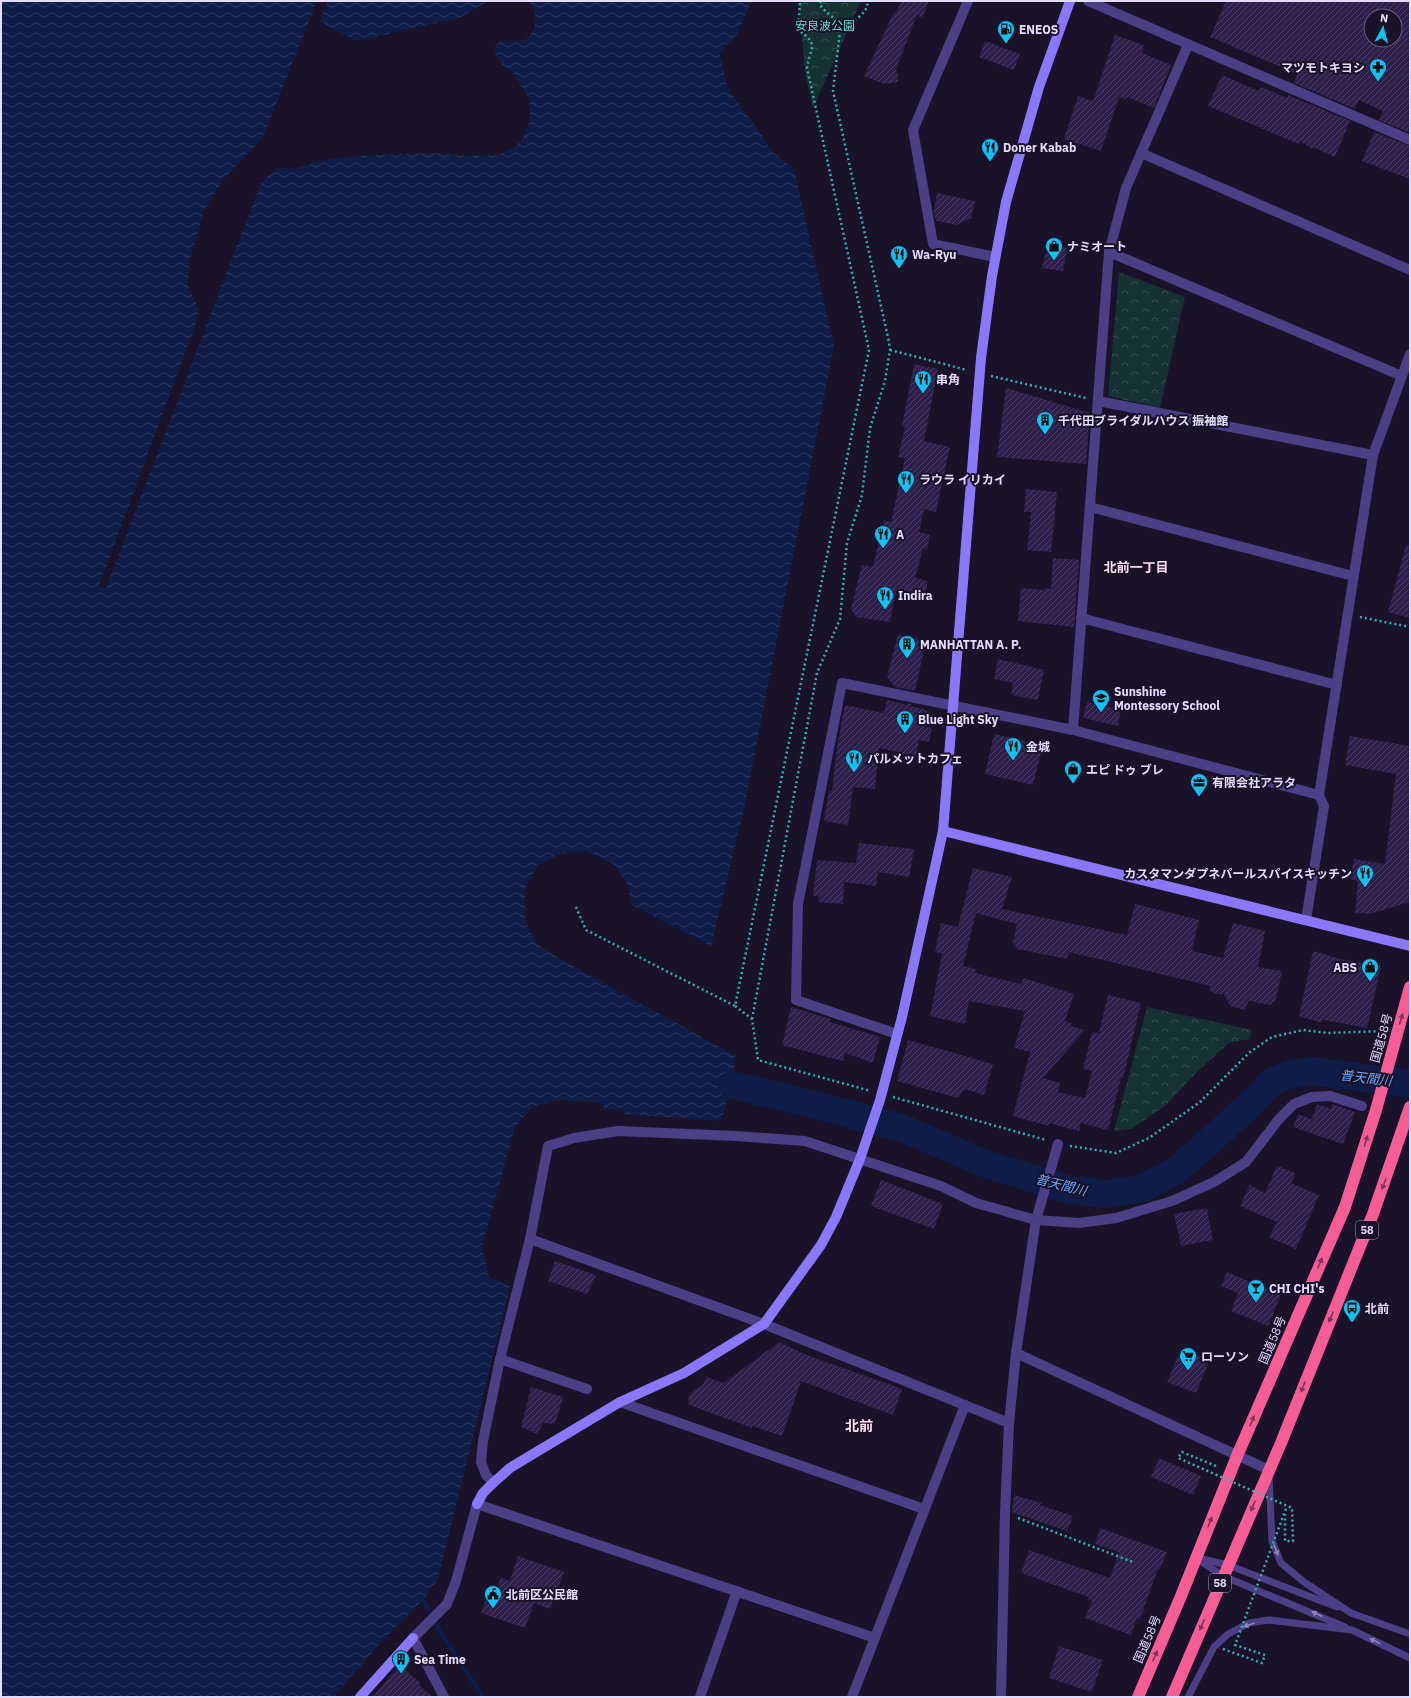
<svg xmlns="http://www.w3.org/2000/svg" width="1411" height="1698" viewBox="0 0 1411 1698" font-family="'IBM Plex Sans','Noto Sans JP',sans-serif">
<defs>
<pattern id="forest-crowns" width="20" height="18" patternUnits="userSpaceOnUse"><rect width="20" height="18" fill="#153133"/><path d="M2 6a3 3 0 1 1 6 0M12 15a3 3 0 1 1 6 0" fill="none" stroke="#374e51"/></pattern>
<pattern id="water-waves" width="16" height="10" patternUnits="userSpaceOnUse"><rect width="16" height="10" fill="#0e1c47"/><path d="M0 5q4-4 8 0t8 0" fill="none" stroke="#313c62"/></pattern>
<pattern id="building-hatch" width="6" height="6" patternUnits="userSpaceOnUse"><rect width="6" height="6" fill="#2d1f49"/><path d="M-1 1l2-2M0 6l6-6M5 7l2-2" fill="none" stroke="#4b3f64"/></pattern>
</defs>
<rect width="100%" height="100%" fill="#191229"/>
<g fill="url(#forest-crowns)">
<path d="M 799,1 L 861,1 L 813,108 L 805,73 Z"/>
<path d="M 1119,272 L 1185,297 L 1160,408 L 1108,396 Z"/>
<path d="M 1147,1007 L 1252,1030 L 1249,1039 L 1229,1043 L 1200,1069 L 1165,1106 L 1131,1129 L 1114,1131 Z"/>
</g>
<g fill="url(#water-waves)">
<path d="M 1,1 L 317,1 L 263,137 L 222,181 L 204,211 L 189,262 L 188,286 L 199,310 L 195,326 L 99,586 L 106,588 L 261,183 L 276,168 L 297,168 L 328,159 L 377,155 L 433,153 L 471,156 L 497,155 L 513,149 L 523,138 L 529,123 L 530,100 L 511,71 L 502,64 L 495,54 L 495,46 L 502,40 C 509,41 521,42 527,38 C 539,29 537,12 529,1 L 751,1 L 738,33 L 720,54 L 727,87 L 774,153 L 794,169 L 834,346 L 744,809 L 711,946 L 632,905 L 628,885 L 614,864 L 585,851 L 559,854 L 538,865 L 525,888 L 525,921 L 538,945 L 555,956 L 736,1056 L 732,1085 L 721,1121 L 623,1114 L 622,1111 L 604,1109 L 603,1103 L 558,1100 L 533,1107 L 515,1127 L 482,1247 L 489,1277 L 510,1286 L 438,1579 L 423,1600 L 381,1642 L 334,1697 L 1,1697 Z"/>
<path d="M 328,1 L 490,1 L 483,4 L 459,18 L 356,41 L 320,21 Z"/>
</g>
<g fill="none" stroke-linecap="round" stroke-linejoin="round">
<path stroke="#0e1c47" stroke-width="4.5" d="M 423,1600 L 441,1633 L 483,1697"/>
<path stroke="#0e1c47" stroke-width="28" d="M 732,1085 L 807,1103 L 902,1128 L 983,1163 L 1070,1190 L 1105,1194 L 1143,1188 L 1176,1171 L 1252,1103 L 1273,1081 L 1289,1075 L 1312,1071 L 1410,1084"/>
</g>
<g fill="url(#building-hatch)" fill-rule="evenodd">
<path d="M 901,1 L 929,1 L 922,18 L 917,15 L 896,69 L 898,75 L 898,82 L 884,84 L 864,76 L 894,12 L 896,13 Z"/>
<path d="M 1226,1 L 1410,1 L 1410,133 L 1379,120 L 1383,111 L 1359,100 L 1355,109 L 1294,83 L 1297,74 L 1210,37 ZM 1371,16 L 1395,16 L 1395,40 L 1371,40 Z"/>
<path d="M 1115,35 L 1144,45 L 1142,53 L 1171,65 L 1154,108 L 1127,97 L 1126,99 L 1119,97 L 1101,151 L 1064,139 L 1078,96 L 1093,101 Z"/>
<path d="M 985,41 L 1020,54 L 1014,70 L 979,57 Z"/>
<path d="M 1222,75 L 1259,91 L 1261,87 L 1287,98 L 1288,95 L 1350,121 L 1335,157 L 1315,148 L 1311,148 L 1300,141 L 1299,144 L 1208,106 Z"/>
<path d="M 1374,132 L 1410,146 L 1410,179 L 1362,161 Z"/>
<path d="M 937,193 L 975,201 L 971,218 L 957,225 L 936,221 L 934,211 Z"/>
<path d="M 1049,245 L 1067,248 L 1063,271 L 1042,268 L 1045,254 L 1047,254 Z"/>
<path d="M 914,364 L 938,369 L 924,441 L 950,447 L 936,512 L 924,509 L 919,532 L 930,535 L 927,549 L 923,548 L 915,578 L 928,581 L 924,598 L 896,591 L 890,622 L 856,617 L 851,609 L 862,565 L 873,567 L 884,520 L 891,522 L 905,458 L 898,457 L 905,427 L 902,426 Z"/>
<path d="M 1006,388 L 1090,413 L 1086,464 L 997,457 Z"/>
<path d="M 1026,489 L 1057,492 L 1051,552 L 1027,550 L 1031,512 L 1024,512 Z"/>
<path d="M 1406,545 L 1410,545 L 1410,618 L 1388,612 Z"/>
<path d="M 1053,558 L 1079,560 L 1074,627 L 1018,621 L 1021,588 L 1045,590 L 1045,588 L 1051,589 Z"/>
<path d="M 898,635 L 926,641 L 915,691 L 895,687 L 887,677 Z"/>
<path d="M 998,659 L 1044,670 L 1038,700 L 1011,695 L 1013,683 L 994,679 Z"/>
<path d="M 887,700 L 907,705 L 906,703 L 912,704 L 911,706 L 927,710 L 923,726 L 932,728 L 929,742 L 919,740 L 916,756 L 879,748 L 875,789 L 853,787 L 848,825 L 824,821 L 829,791 L 832,791 L 837,747 L 845,705 L 884,713 Z"/>
<path d="M 1087,702 L 1121,710 L 1118,726 L 1083,718 Z"/>
<path d="M 994,734 L 1043,745 L 1033,785 L 985,774 Z"/>
<path d="M 1350,736 L 1410,746 L 1410,902 L 1369,914 L 1355,913 L 1358,881 L 1350,879 L 1354,859 L 1385,864 L 1396,774 L 1345,765 Z"/>
<path d="M 859,843 L 914,849 L 909,877 L 878,872 L 876,886 L 844,882 L 843,904 L 818,902 L 819,896 L 813,896 L 817,860 L 856,863 Z"/>
<path d="M 973,868 L 1012,877 L 1002,909 L 1127,935 L 1135,904 L 1199,920 L 1192,951 L 1223,958 L 1233,923 L 1265,931 L 1258,967 L 1282,971 L 1276,999 L 1270,1005 L 1248,1001 L 1246,1010 L 1230,1006 L 1224,994 L 1216,994 L 1209,990 L 1211,986 L 1069,952 L 1067,959 L 1017,949 L 1013,942 L 1017,924 L 976,913 L 963,966 L 976,969 L 975,973 L 1021,984 L 1024,978 L 1074,994 L 1065,1021 L 1072,1023 L 1071,1026 L 1085,1030 L 1043,1078 L 1060,1083 L 1058,1092 L 1085,1098 L 1092,1071 L 1083,1069 L 1092,1032 L 1099,1033 L 1108,995 L 1141,1003 L 1123,1079 L 1121,1078 L 1108,1130 L 1081,1123 L 1079,1131 L 1049,1123 L 1049,1126 L 1013,1116 L 1030,1052 L 1014,1048 L 1025,1011 L 969,1001 L 965,1024 L 930,1016 L 942,954 L 935,952 L 941,923 L 958,927 Z"/>
<path d="M 1313,951 L 1341,959 L 1381,966 L 1367,1028 L 1323,1020 L 1322,1023 L 1299,1016 Z"/>
<path d="M 791,1007 L 831,1019 L 830,1022 L 880,1037 L 873,1063 L 845,1053 L 843,1061 L 782,1045 Z"/>
<path d="M 908,1040 L 993,1064 L 984,1095 L 965,1089 L 958,1098 L 897,1081 Z"/>
<path d="M 1317,1104 L 1331,1109 L 1332,1104 L 1355,1112 L 1343,1144 L 1293,1127 L 1298,1114 L 1312,1119 Z"/>
<path d="M 1277,1166 L 1296,1173 L 1291,1183 L 1319,1195 L 1296,1249 L 1269,1237 L 1277,1222 L 1240,1206 L 1250,1185 L 1265,1193 Z"/>
<path d="M 881,1180 L 943,1204 L 934,1229 L 871,1206 Z"/>
<path d="M 1207,1208 L 1213,1240 L 1181,1246 L 1174,1214 Z"/>
<path d="M 555,1261 L 596,1275 L 587,1294 L 548,1281 Z"/>
<path d="M 1227,1272 L 1281,1295 L 1268,1326 L 1231,1311 L 1238,1293 L 1221,1286 Z"/>
<path d="M 779,1342 L 804,1354 L 902,1389 L 893,1415 L 801,1381 L 782,1436 L 752,1426 L 752,1428 L 700,1409 L 688,1404 L 689,1396 L 695,1389 L 702,1386 L 706,1377 L 724,1383 Z"/>
<path d="M 1181,1349 L 1209,1361 L 1196,1393 L 1167,1382 Z"/>
<path d="M 531,1387 L 563,1397 L 555,1424 L 543,1423 L 537,1434 L 521,1427 Z"/>
<path d="M 1159,1458 L 1201,1476 L 1193,1495 L 1151,1477 Z"/>
<path d="M 1014,1495 L 1041,1503 L 1040,1505 L 1073,1516 L 1067,1531 L 1012,1512 Z"/>
<path d="M 1100,1528 L 1167,1552 L 1160,1569 L 1158,1569 L 1140,1619 L 1137,1618 L 1131,1635 L 1085,1618 L 1092,1601 L 1088,1599 L 1088,1597 L 1021,1573 L 1029,1550 L 1110,1578 L 1119,1552 L 1095,1544 Z"/>
<path d="M 518,1556 L 564,1572 L 550,1609 L 534,1603 L 525,1628 L 481,1613 L 489,1591 L 495,1593 L 501,1578 L 510,1581 Z"/>
<path d="M 1059,1646 L 1103,1660 L 1092,1692 L 1049,1678 Z"/>
<path d="M 399,1665 L 421,1683 L 419,1685 L 433,1697 L 373,1697 Z"/>
</g>
<g fill="none" stroke-linecap="round" stroke-linejoin="round">
<g stroke="#37afb7" stroke-width="2.5" stroke-dasharray="2 3" stroke-linecap="butt">
<path d="M 821,1 L 820,5 C 830,17 845,30 859,17 C 865,11 867,9 868,1"/>
<path d="M 890,350 L 967,370"/>
<path d="M 991,376 L 1086,398"/>
<path d="M 1360,617 L 1410,627"/>
<path d="M 576,907 L 586,930 L 735,1006 L 869,350 L 807,68 C 810,48 820,44 798,30 L 800,1"/>
<path d="M 735,1006 L 752,1019 L 758,1060 L 871,1091"/>
<path d="M 752,1019 L 817,673 L 840,619 L 847,543 L 862,495 L 870,428 L 885,381 L 890,350 L 889,342 L 833,91 L 841,23"/>
<path d="M 893,1097 L 1046,1140"/>
<path d="M 1070,1146 L 1116,1153 L 1149,1138 L 1200,1102 L 1250,1052 L 1272,1037 L 1303,1030 L 1328,1033 L 1384,1031"/>
<path d="M 1018,1518 L 1133,1562"/>
</g>
<g stroke="#4b4086" stroke-width="7">
<path d="M 1269,1476 L 1272,1541 L 1281,1563 L 1304,1582 L 1351,1613 L 1410,1634"/>
<path d="M 1196,1558 L 1223,1576 L 1345,1627"/>
<path d="M 1202,1559 L 1228,1565 L 1337,1607"/>
<path d="M 1188,1697 L 1214,1647 L 1228,1634 L 1249,1623 L 1269,1620 L 1352,1630 L 1410,1658"/>
</g>
<g stroke="#4b4086" stroke-width="10">
<path d="M 968,1 L 913,130 L 933,244 L 995,257"/>
<path d="M 1088,1 L 1410,140"/>
<path d="M 1141,153 L 1410,270"/>
<path d="M 1109,252 L 1402,376"/>
<path d="M 1098,401 L 1373,455"/>
<path d="M 1090,507 L 1353,576"/>
<path d="M 1081,618 L 1337,685"/>
<path d="M 1073,730 L 1109,252 L 1126,188 L 1188,45"/>
<path d="M 1306,920 L 1324,806 L 1319,795"/>
<path d="M 897,1034 L 796,1000 L 798,904 L 842,683 L 1073,730 L 1319,795 L 1373,455 L 1410,354"/>
<path d="M 530,1239 L 764,1324 L 1009,1423"/>
<path d="M 1016,1353 L 1269,1470"/>
<path d="M 500,1359 L 587,1389"/>
<path d="M 620,1402 L 924,1509"/>
<path d="M 493,1483 L 486,1475 L 481,1462 L 483,1441 L 500,1359 L 530,1239 L 548,1146 L 574,1138 L 618,1131 L 736,1136 L 805,1141 L 941,1186 L 976,1203 L 1036,1220 L 1079,1223 L 1116,1218 L 1172,1201 L 1214,1182 L 1246,1162 L 1279,1119 L 1294,1104 L 1312,1097 L 1330,1096 L 1362,1106"/>
<path d="M 444,1697 L 413,1638 L 447,1604 L 456,1581 L 477,1504 L 875,1638"/>
<path d="M 700,1697 L 737,1591"/>
<path d="M 852,1697 L 965,1405"/>
<path d="M 1001,1697 L 1005,1513 L 1009,1423 L 1016,1353 L 1036,1220 L 1058,1144"/>
</g>
<g stroke="#8a78f8" stroke-width="10">
<path d="M 943,831 L 1410,946"/>
<path d="M 477,1504 L 483,1493 L 493,1483 L 510,1468 L 538,1451 L 620,1402 L 684,1373 L 764,1324 L 821,1245 L 836,1217 L 860,1159 L 880,1100 L 902,1017 L 943,831 L 981,358 L 992,276 L 1006,202 L 1039,87 L 1070,1"/>
<path d="M 360,1697 L 413,1638"/>
</g>
<g stroke="#f75d95" stroke-width="12">
<path d="M 1138,1697 L 1181,1596 L 1237,1456 L 1345,1207 L 1376,1110 L 1410,987"/>
<path d="M 1172,1697 L 1281,1443 L 1373,1214 L 1410,1107"/>
</g>
<g stroke="#37afb7" stroke-width="2.5" stroke-dasharray="2 3" stroke-linecap="butt">
<path d="M 1216,1466 L 1182,1452 L 1178,1458 L 1292,1508 L 1293,1541 L 1285,1541 L 1285,1514"/>
<path d="M 1223,1649 L 1262,1663 L 1265,1655 L 1235,1645 L 1287,1506"/>
</g>
</g>
<defs><path id="oneway-solid" d="M-6-.8H1V-3.2L6.5 0L1 3.2V.8H-6Z"/></defs>
<g fill="#7d345a">
<use href="#oneway-solid" transform="translate(1401 1019) rotate(-74)"/>
<use href="#oneway-solid" transform="translate(1366 1141) rotate(-73)"/>
<use href="#oneway-solid" transform="translate(1384 1184) rotate(110)"/>
<use href="#oneway-solid" transform="translate(1320 1263) rotate(-67)"/>
<use href="#oneway-solid" transform="translate(1331 1317) rotate(112)"/>
<use href="#oneway-solid" transform="translate(1303 1387) rotate(111)"/>
<use href="#oneway-solid" transform="translate(1252 1421) rotate(-67)"/>
<use href="#oneway-solid" transform="translate(1253 1506) rotate(113)"/>
<use href="#oneway-solid" transform="translate(1210 1522) rotate(-68)"/>
<use href="#oneway-solid" transform="translate(1202 1625) rotate(113)"/>
<use href="#oneway-solid" transform="translate(1155 1656) rotate(-67)"/>
</g>
<g fill="#9086bc">
<use href="#oneway-solid" transform="translate(1276 1550) rotate(68)"/>
<use href="#oneway-solid" transform="translate(1317 1614) rotate(-156)"/>
<use href="#oneway-solid" transform="translate(1249 1625) rotate(161)"/>
<use href="#oneway-solid" transform="translate(1375 1641) rotate(-154)"/>
</g>
<defs>
<g id="fuel-pin" transform="scale(0.9)"><path d="M0 17L-7.5 6A9.5 9.5 0 1 1 7.5 6Z" fill="#12c2f3" stroke="#191229"/><path d="M-5.5-6h7V0h2V4h1.3V-2.5L3-4.5l.8-.8L6-3V5H2.5V1h-1V6h-7ZM-4.2-4.7v3.2H.2V-4.7Z" fill="#111"/></g>
<g id="pharmacy-pin" transform="scale(0.9)"><path d="M0 17L-7.5 6A9.5 9.5 0 1 1 7.5 6Z" fill="#12c2f3" stroke="#191229"/><path d="M-2-6h4v4h4v4h-4v4h-4v-4h-4v-4h4Z" fill="#111"/></g>
<g id="restaurant-pin" transform="scale(0.9)"><path d="M0 17L-7.5 6A9.5 9.5 0 1 1 7.5 6Z" fill="#12c2f3" stroke="#191229"/><path d="M-5-6h1v4h1v-4h1v4h1v-4h1v5L-1.5 .5V6h-2V.5L-5-1ZM5-6V6H3V1.5H1.5Q1.5-4 5-6Z" fill="#111"/></g>
<g id="shop-pin" transform="scale(0.9)"><path d="M0 17L-7.5 6A9.5 9.5 0 1 1 7.5 6Z" fill="#12c2f3" stroke="#191229"/><path d="M-5-2.5h2.3a2.7 3.5 0 0 1 5.4 0H5L5.5 6h-11ZM-1.5-2.5h3a1.5 2.3 0 0 0-3 0Z" fill="#111"/></g>
<g id="building-pin" transform="scale(0.9)"><path d="M0 17L-7.5 6A9.5 9.5 0 1 1 7.5 6Z" fill="#12c2f3" stroke="#191229"/><path d="M-4-6H4V6H1V3H-1V6H-4ZM-2.5-4.3h1.7v1.8h-1.7ZM.8-4.3h1.7v1.8H.8ZM-2.5-1h1.7V.8h-1.7ZM.8-1h1.7V.8H.8Z" fill="#111"/></g>
<g id="school-pin" transform="scale(0.9)"><path d="M0 17L-7.5 6A9.5 9.5 0 1 1 7.5 6Z" fill="#12c2f3" stroke="#191229"/><path d="M0-5L7-2L0 1L-7-2ZM-4 1L0 2.5L4 1V4Q0 6-4 4Z" fill="#111"/></g>
<g id="office-pin" transform="scale(0.9)"><path d="M0 17L-7.5 6A9.5 9.5 0 1 1 7.5 6Z" fill="#12c2f3" stroke="#191229"/><path d="M-6-3h4V-5.5h4V-3h4V5H-6ZM-1-4.5V-3h2v-1.5ZM-6 0V1H6V0Z" fill="#111"/></g>
<g id="bar-pin" transform="scale(0.9)"><path d="M0 17L-7.5 6A9.5 9.5 0 1 1 7.5 6Z" fill="#12c2f3" stroke="#191229"/><path d="M-6-5H6L.8 .8V4.5H3.5V6h-7V4.5H-.8V.8Z" fill="#111"/></g>
<g id="bus-pin" transform="scale(0.9)"><path d="M0 17L-7.5 6A9.5 9.5 0 1 1 7.5 6Z" fill="#12c2f3" stroke="#191229"/><path d="M-5-6H5V4H4V6H2V4H-2V6H-4V4H-5ZM-3.5-4V0h7V-4ZM-3.5 1.2v1.5H-2V1.2ZM2 1.2v1.5H3.5V1.2Z" fill="#111"/></g>
<g id="supermarket-pin" transform="scale(0.9)"><path d="M0 17L-7.5 6A9.5 9.5 0 1 1 7.5 6Z" fill="#12c2f3" stroke="#191229"/><path d="M-6-5.5h2.5l.6 2H6L4.5 2H-2.5L-4.4-4H-6ZM-1.5 3.2a1.3 1.3 0 1 0 .1 0ZM3 3.2a1.3 1.3 0 1 0 .1 0Z" fill="#111"/></g>
<g id="civic-pin" transform="scale(0.9)"><path d="M0 17L-7.5 6A9.5 9.5 0 1 1 7.5 6Z" fill="#12c2f3" stroke="#191229"/><path d="M-.6-6.5H3V-4.5H.6V-3L4-1V1h2V6H-6V1h2V-1L-.6-3ZM-1.2 2.5V6h2.4V2.5Z" fill="#111"/></g>
</defs>
<g fill-rule="evenodd">
<use href="#fuel-pin" x="1006" y="29"/>
<use href="#pharmacy-pin" x="1378" y="67"/>
<use href="#restaurant-pin" x="990" y="147"/>
<use href="#shop-pin" x="1054" y="246"/>
<use href="#restaurant-pin" x="899" y="254"/>
<use href="#restaurant-pin" x="923" y="379"/>
<use href="#building-pin" x="1045" y="420"/>
<use href="#restaurant-pin" x="906" y="479"/>
<use href="#restaurant-pin" x="883" y="534"/>
<use href="#restaurant-pin" x="885" y="595"/>
<use href="#building-pin" x="907" y="644"/>
<use href="#school-pin" x="1101" y="698"/>
<use href="#building-pin" x="905" y="719"/>
<use href="#restaurant-pin" x="1013" y="746"/>
<use href="#restaurant-pin" x="854" y="758"/>
<use href="#shop-pin" x="1073" y="769"/>
<use href="#office-pin" x="1199" y="782"/>
<use href="#restaurant-pin" x="1365" y="873"/>
<use href="#shop-pin" x="1370" y="967"/>
<use href="#bar-pin" x="1256" y="1288"/>
<use href="#bus-pin" x="1352" y="1308"/>
<use href="#supermarket-pin" x="1188" y="1356"/>
<use href="#civic-pin" x="493" y="1594"/>
<use href="#building-pin" x="401" y="1659"/>
</g>
<g text-anchor="middle" dominant-baseline="central" stroke-width="4" stroke-linejoin="round" paint-order="stroke">
<g fill="#191229" stroke="#a79fbd" stroke-width="1">
<rect x="1356" y="1221" width="22" height="18" rx="3"/>
<rect x="1209" y="1574" width="22" height="18" rx="3"/>
</g>
<g font-size="11" font-weight="bold" fill="#e4dcfd">
<text x="1367" y="1230">58</text>
<text x="1220" y="1583">58</text>
</g>
<g font-size="12" fill="#6adbcc" stroke="#191229">
<text x="825" y="25">安良波公園</text>
</g>
<g font-size="12" font-weight="bold" fill="#e4dcfd" stroke="#191229" text-anchor="start">
<text x="1019" y="29">ENEOS</text>
<text x="1365" y="67" text-anchor="end">マツモトキヨシ</text>
<text x="1003" y="147">Doner Kabab</text>
<text x="1067" y="246">ナミオート</text>
<text x="912" y="254">Wa-Ryu</text>
<text x="936" y="379">串角</text>
<text x="1058" y="420">千代田ブライダルハウス 振袖館</text>
<text x="919" y="479">ラウラ イリカイ</text>
<text x="896" y="534">A</text>
<text x="898" y="595">Indira</text>
<text x="920" y="644">MANHATTAN A. P.</text>
<text x="1114" y="691">Sunshine<tspan x="1114" dy="14">Montessory School</tspan></text>
<text x="918" y="719">Blue Light Sky</text>
<text x="1026" y="746">金城</text>
<text x="867" y="758">パルメットカフェ</text>
<text x="1086" y="769">エピ ドゥ ブレ</text>
<text x="1212" y="782">有限会社アラタ</text>
<text x="1352" y="873" text-anchor="end">カスタマンダプネパールスパイスキッチン</text>
<text x="1357" y="967" text-anchor="end">ABS</text>
<text x="1269" y="1288">CHI CHI's</text>
<text x="1365" y="1308">北前</text>
<text x="1201" y="1356">ローソン</text>
<text x="506" y="1594">北前区公民館</text>
<text x="414" y="1659">Sea Time</text>
</g>
<g font-size="12" fill="#e4dcfd" stroke="#191229">
<text transform="translate(1381 1038) rotate(-74)">国道58号</text>
<text transform="translate(1272 1340) rotate(-67)">国道58号</text>
<text transform="translate(1147 1639) rotate(-67)">国道58号</text>
</g>
<g font-size="13" font-weight="bold" fill="#fddeee" stroke="#191229">
<text x="1136" y="567">北前一丁目</text>
</g>
<g font-size="13" font-style="italic" fill="#6fa9f8" stroke="#191229">
<text transform="translate(1366 1078) rotate(7)">普天間川</text>
<text transform="translate(1061 1185) rotate(14)">普天間川</text>
</g>
<g font-size="14" font-weight="bold" fill="#fddeee" stroke="#191229">
<text x="859" y="1426">北前</text>
</g>
</g>
<rect width="1411" height="1698" fill="none" stroke="#e4dcfd" stroke-width="4"/>
<g transform="translate(1383 28) rotate(7)"><circle r="19" fill="#191229" stroke="#6a637e"/>
<path d="M0-3L7 15L0 10L-7 15Z" fill="#12c2f3"/>
<text y="-6" font-size="11" font-weight="bold" text-anchor="middle" fill="#e4dcfd">N</text>
</g>
</svg>
